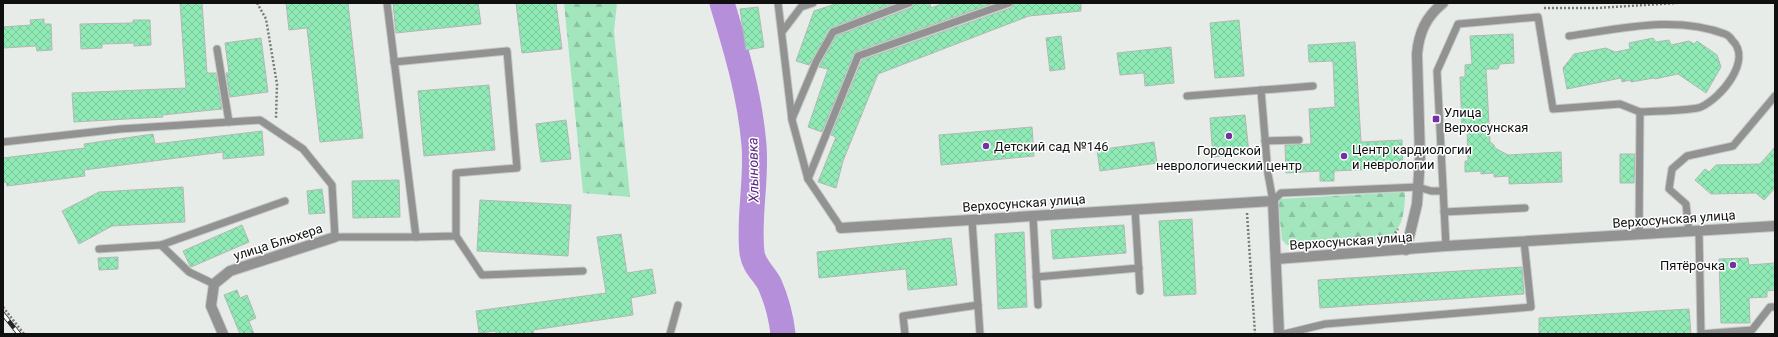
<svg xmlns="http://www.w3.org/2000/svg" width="1778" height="337" viewBox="0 0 1778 337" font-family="Roboto,sans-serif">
<defs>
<pattern id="forest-firs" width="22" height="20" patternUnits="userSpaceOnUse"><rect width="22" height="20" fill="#a3e5bd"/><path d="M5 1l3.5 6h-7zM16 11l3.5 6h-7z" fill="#8bc3a1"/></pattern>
<pattern id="building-cross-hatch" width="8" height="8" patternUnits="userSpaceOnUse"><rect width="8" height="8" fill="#90eab5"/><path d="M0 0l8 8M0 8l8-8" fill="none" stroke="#7bc89a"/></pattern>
</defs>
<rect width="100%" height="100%" fill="#e8ece9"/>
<g fill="url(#forest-firs)">
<path d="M 564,3 L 617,3 L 614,31 L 630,197 L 583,193 Z"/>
<path d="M 1405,192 C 1405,210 1403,231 1386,239 L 1300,245 L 1287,245 L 1282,240 L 1278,199 Z"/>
</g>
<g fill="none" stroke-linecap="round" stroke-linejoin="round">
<path stroke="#b68fda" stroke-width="25" d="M 722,3 C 736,49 750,96 754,145 C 757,181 748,217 752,253 C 754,267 765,274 770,285 C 777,301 781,316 783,334"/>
</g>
<g fill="url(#building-cross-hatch)" stroke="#b3b8b5">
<path d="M 180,3 L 202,3 L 207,73 L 216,73 L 222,109 L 162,115 L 163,117 L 74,122 L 72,93 L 186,88 Z"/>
<path d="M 286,3 L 348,3 L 363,138 L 320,142 L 307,28 L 289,30 Z"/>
<path d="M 393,3 L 478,3 L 481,24 L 396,33 Z"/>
<path d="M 516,3 L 556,3 L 562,49 L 522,53 Z"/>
<path d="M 838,3 L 895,3 L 831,28 L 809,65 L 796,61 L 814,11 Z"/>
<path d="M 914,3 L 930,3 L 931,8 L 944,3 L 994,3 L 855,52 L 822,132 L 808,127 L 828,69 L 819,67 L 836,36 L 911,8 Z"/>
<path d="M 1014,3 L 1081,3 L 1081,11 L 1029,16 L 878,74 L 843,161 L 836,188 L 818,182 L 836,137 L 831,135 L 862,60 L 1011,8 Z"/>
<path d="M 758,7 L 764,47 L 746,50 L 740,9 Z"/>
<path d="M 44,19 L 44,24 L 51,24 L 52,50 L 37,51 L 36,46 L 3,48 L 3,27 L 31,25 L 30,20 Z"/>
<path d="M 133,20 L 150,20 L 151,45 L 134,46 L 134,43 L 102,44 L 102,48 L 81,49 L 80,24 L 133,23 Z"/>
<path d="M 1239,20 L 1244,76 L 1215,78 L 1210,23 Z"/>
<path d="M 1513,34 L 1514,63 L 1500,64 L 1498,69 L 1486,69 L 1490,142 L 1494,145 L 1495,148 L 1508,155 L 1561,152 L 1562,182 L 1509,184 L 1509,176 L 1494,177 L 1494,173 L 1481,174 L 1481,171 L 1465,172 L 1465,161 L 1468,161 L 1467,128 L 1462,128 L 1460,77 L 1465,77 L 1465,65 L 1472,64 L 1470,36 Z"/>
<path d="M 1061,36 L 1065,69 L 1050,71 L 1046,38 Z"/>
<path d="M 261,38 L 268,92 L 230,97 L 226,73 L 229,73 L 225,43 Z"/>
<path d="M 1653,38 L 1656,42 L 1669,40 L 1671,45 L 1689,41 L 1694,44 L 1697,41 L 1717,55 L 1721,67 L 1706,93 L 1678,74 L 1655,79 L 1654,78 L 1631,82 L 1630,80 L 1622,82 L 1621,78 L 1567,89 L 1563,68 L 1574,54 L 1606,48 L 1615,52 L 1630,49 L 1629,43 Z"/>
<path d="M 1355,42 L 1361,142 L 1402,140 L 1403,168 L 1334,171 L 1334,181 L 1320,181 L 1320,171 L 1286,173 L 1285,145 L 1311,144 L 1309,109 L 1335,107 L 1333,61 L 1309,62 L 1308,45 Z"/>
<path d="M 1171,47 L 1174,83 L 1145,86 L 1144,73 L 1120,75 L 1117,53 Z"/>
<path d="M 489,85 L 495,150 L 424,156 L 418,91 Z"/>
<path d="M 1245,115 L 1249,153 L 1213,157 L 1210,118 Z"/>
<path d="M 566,120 L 571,159 L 541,162 L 536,124 Z"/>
<path d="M 1032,127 L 1034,156 L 941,165 L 939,135 Z"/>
<path d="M 262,131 L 264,155 L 223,159 L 223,152 L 84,170 L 85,176 L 7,186 L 6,182 L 3,183 L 3,158 L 85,148 L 84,144 L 153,134 L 155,144 Z"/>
<path d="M 1154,142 L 1157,163 L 1100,171 L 1097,150 Z"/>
<path d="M 1775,147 L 1775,188 L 1764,200 L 1756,193 L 1711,194 L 1695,180 L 1705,169 L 1709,172 L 1716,165 L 1760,164 Z"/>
<path d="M 1620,154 L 1635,154 L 1634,183 L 1620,183 Z"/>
<path d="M 399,180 L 400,217 L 353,218 L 352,181 Z"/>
<path d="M 183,187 L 185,222 L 112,226 L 79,244 L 62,211 L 99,192 Z"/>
<path d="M 322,189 L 325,213 L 309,214 L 307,191 Z"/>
<path d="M 480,200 L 571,205 L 568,256 L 477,251 Z"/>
<path d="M 1192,219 L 1196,294 L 1164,296 L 1159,221 Z"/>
<path d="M 242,225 L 249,242 L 191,267 L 190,266 L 183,251 Z"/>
<path d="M 1124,225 L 1126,253 L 1053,259 L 1051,230 Z"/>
<path d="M 1024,232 L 1027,307 L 998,309 L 995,234 Z"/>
<path d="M 621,234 L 627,273 L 652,269 L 656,293 L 631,298 L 633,315 L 533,330 L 534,334 L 496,334 L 496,331 L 479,333 L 476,311 L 606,293 L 597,237 Z"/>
<path d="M 951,238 L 957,285 L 908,290 L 906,269 L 819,278 L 817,252 Z"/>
<path d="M 118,257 L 118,269 L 99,270 L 98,258 Z"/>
<path d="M 1748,258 L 1749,265 L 1775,263 L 1775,290 L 1767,291 L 1767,297 L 1749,298 L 1750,323 L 1721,323 L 1719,259 Z"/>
<path d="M 1522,267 L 1524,294 L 1320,308 L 1318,280 Z"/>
<path d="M 237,290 L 240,298 L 247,295 L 256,318 L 249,321 L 254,334 L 240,334 L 224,295 Z"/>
<path d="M 1689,309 L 1691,334 L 1539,334 L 1539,318 Z"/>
</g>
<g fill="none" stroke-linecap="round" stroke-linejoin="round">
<g stroke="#c5c9c6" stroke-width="9">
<g id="service">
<path d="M 778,3 L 792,120 L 808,179 L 841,228"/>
<path d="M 782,32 L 801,7 L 813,3"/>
<path d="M 1569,36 C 1620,29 1675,15 1725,34 C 1728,35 1730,37 1732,40 C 1753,60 1721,98 1701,107 C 1691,111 1652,111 1640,112 L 1639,235"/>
<path d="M 217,49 L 229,122"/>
<path d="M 394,62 L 507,51 L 517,168 L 456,173 L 456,236 L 416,237"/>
<path d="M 1261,90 L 1268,174 L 1273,201"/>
<path d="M 1187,96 L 1313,86"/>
<path d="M 792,119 L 816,62 L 833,32 L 909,3"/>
<path d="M 1265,141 L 1299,140"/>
<path d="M 3,142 L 120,129 L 260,120 L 303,149 L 332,185 L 335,237 L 416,237 L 387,3"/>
<path d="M 808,179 L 858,56 L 1009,3"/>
<path d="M 1273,201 L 1281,193 L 1418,187 L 1431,191 L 1443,191"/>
<path d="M 1135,209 L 1140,291"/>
<path d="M 1444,212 L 1525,208"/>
<path d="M 1033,216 L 1038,305"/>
<path d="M 972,220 L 980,334"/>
<path d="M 1699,231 L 1701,334 L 1752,330 L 1770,307 L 1775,307"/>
<path d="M 1689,232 L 1686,204 L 1669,189 L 1672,169 L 1687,156 L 1733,146 L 1775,96"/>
<path d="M 456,236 L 482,275 L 583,271"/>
<path d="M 161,245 L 285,201"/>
<path d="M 1446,246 L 1437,71 L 1458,24 L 1538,17 L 1553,109 L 1620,104 L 1640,112"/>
<path d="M 99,249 L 161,245 L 189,272 L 214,284"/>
<path d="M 1036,277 L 1139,268"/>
<path d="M 670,334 L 678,305"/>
<path d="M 905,334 L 903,316 L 978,305"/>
<path d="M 1284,334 L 1325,324 L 1531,307 L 1524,241"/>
</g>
</g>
<g stroke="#c5c9c6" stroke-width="12">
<g id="minor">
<path d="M 841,228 L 1273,201 L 1279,334"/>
<path d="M 1406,250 L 1417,204 L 1420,158 L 1417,54 C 1419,32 1426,17 1443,3"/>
<path d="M 1276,259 L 1446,246 L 1775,226"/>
<path d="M 223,334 L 211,306 L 214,284 L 230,271 L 335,237"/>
</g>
</g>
<g stroke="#797b79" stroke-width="2.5" stroke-dasharray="2 2" stroke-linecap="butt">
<path d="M 257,3 L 266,19 L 277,84 L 276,118"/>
<path d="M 1544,8 L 1598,8 L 1677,3"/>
<path d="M 1247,213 L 1255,334"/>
<path d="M 1389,238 L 1393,236 L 1398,229"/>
<path d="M 3,307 L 24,334"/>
</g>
<use href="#service" stroke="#929293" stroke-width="7"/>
<use href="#minor" stroke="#929293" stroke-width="10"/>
<g stroke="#262726" stroke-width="4.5">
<path id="rail" d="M 3,314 L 19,334"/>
</g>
<use href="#rail" stroke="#fff" stroke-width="3" stroke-dasharray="9" stroke-linecap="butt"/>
</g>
<g fill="#7431a5" stroke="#fff" stroke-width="1.5">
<rect x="1432" y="115" width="8" height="8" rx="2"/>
<circle cx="1229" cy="136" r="4"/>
<circle cx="986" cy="146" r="4"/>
<circle cx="1344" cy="156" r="4"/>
<circle cx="1733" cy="265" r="4"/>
</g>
<g text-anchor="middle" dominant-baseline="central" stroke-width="3" stroke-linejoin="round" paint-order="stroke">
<g font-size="13" fill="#0f100f" stroke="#fff" text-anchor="start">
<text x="1444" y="112">Улица<tspan x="1444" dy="15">Верхосунская</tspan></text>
<text x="994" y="146">Детский сад №146</text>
<text x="1352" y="149">Центр кардиологии<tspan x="1352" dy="15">и неврологии</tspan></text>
<text x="1229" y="150" text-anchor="middle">Городской<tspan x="1229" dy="15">неврологический центр</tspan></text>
<text x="1725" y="265" text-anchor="end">Пятёрочка</text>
</g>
<g font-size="13" fill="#0f100f" stroke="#fff">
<text transform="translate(1024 203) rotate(-4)">Верхосунская улица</text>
<text transform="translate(1674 219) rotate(-4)">Верхосунская улица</text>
<text transform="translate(1351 241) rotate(-4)">Верхосунская улица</text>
<text transform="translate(278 242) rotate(-18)">улица Блюхера</text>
</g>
<g font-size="14" font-style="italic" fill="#5b2981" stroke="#fff">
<text transform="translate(753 170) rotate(-91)">Хлыновка</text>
</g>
</g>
<rect width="1778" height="337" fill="none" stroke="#0f100f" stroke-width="8"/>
</svg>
